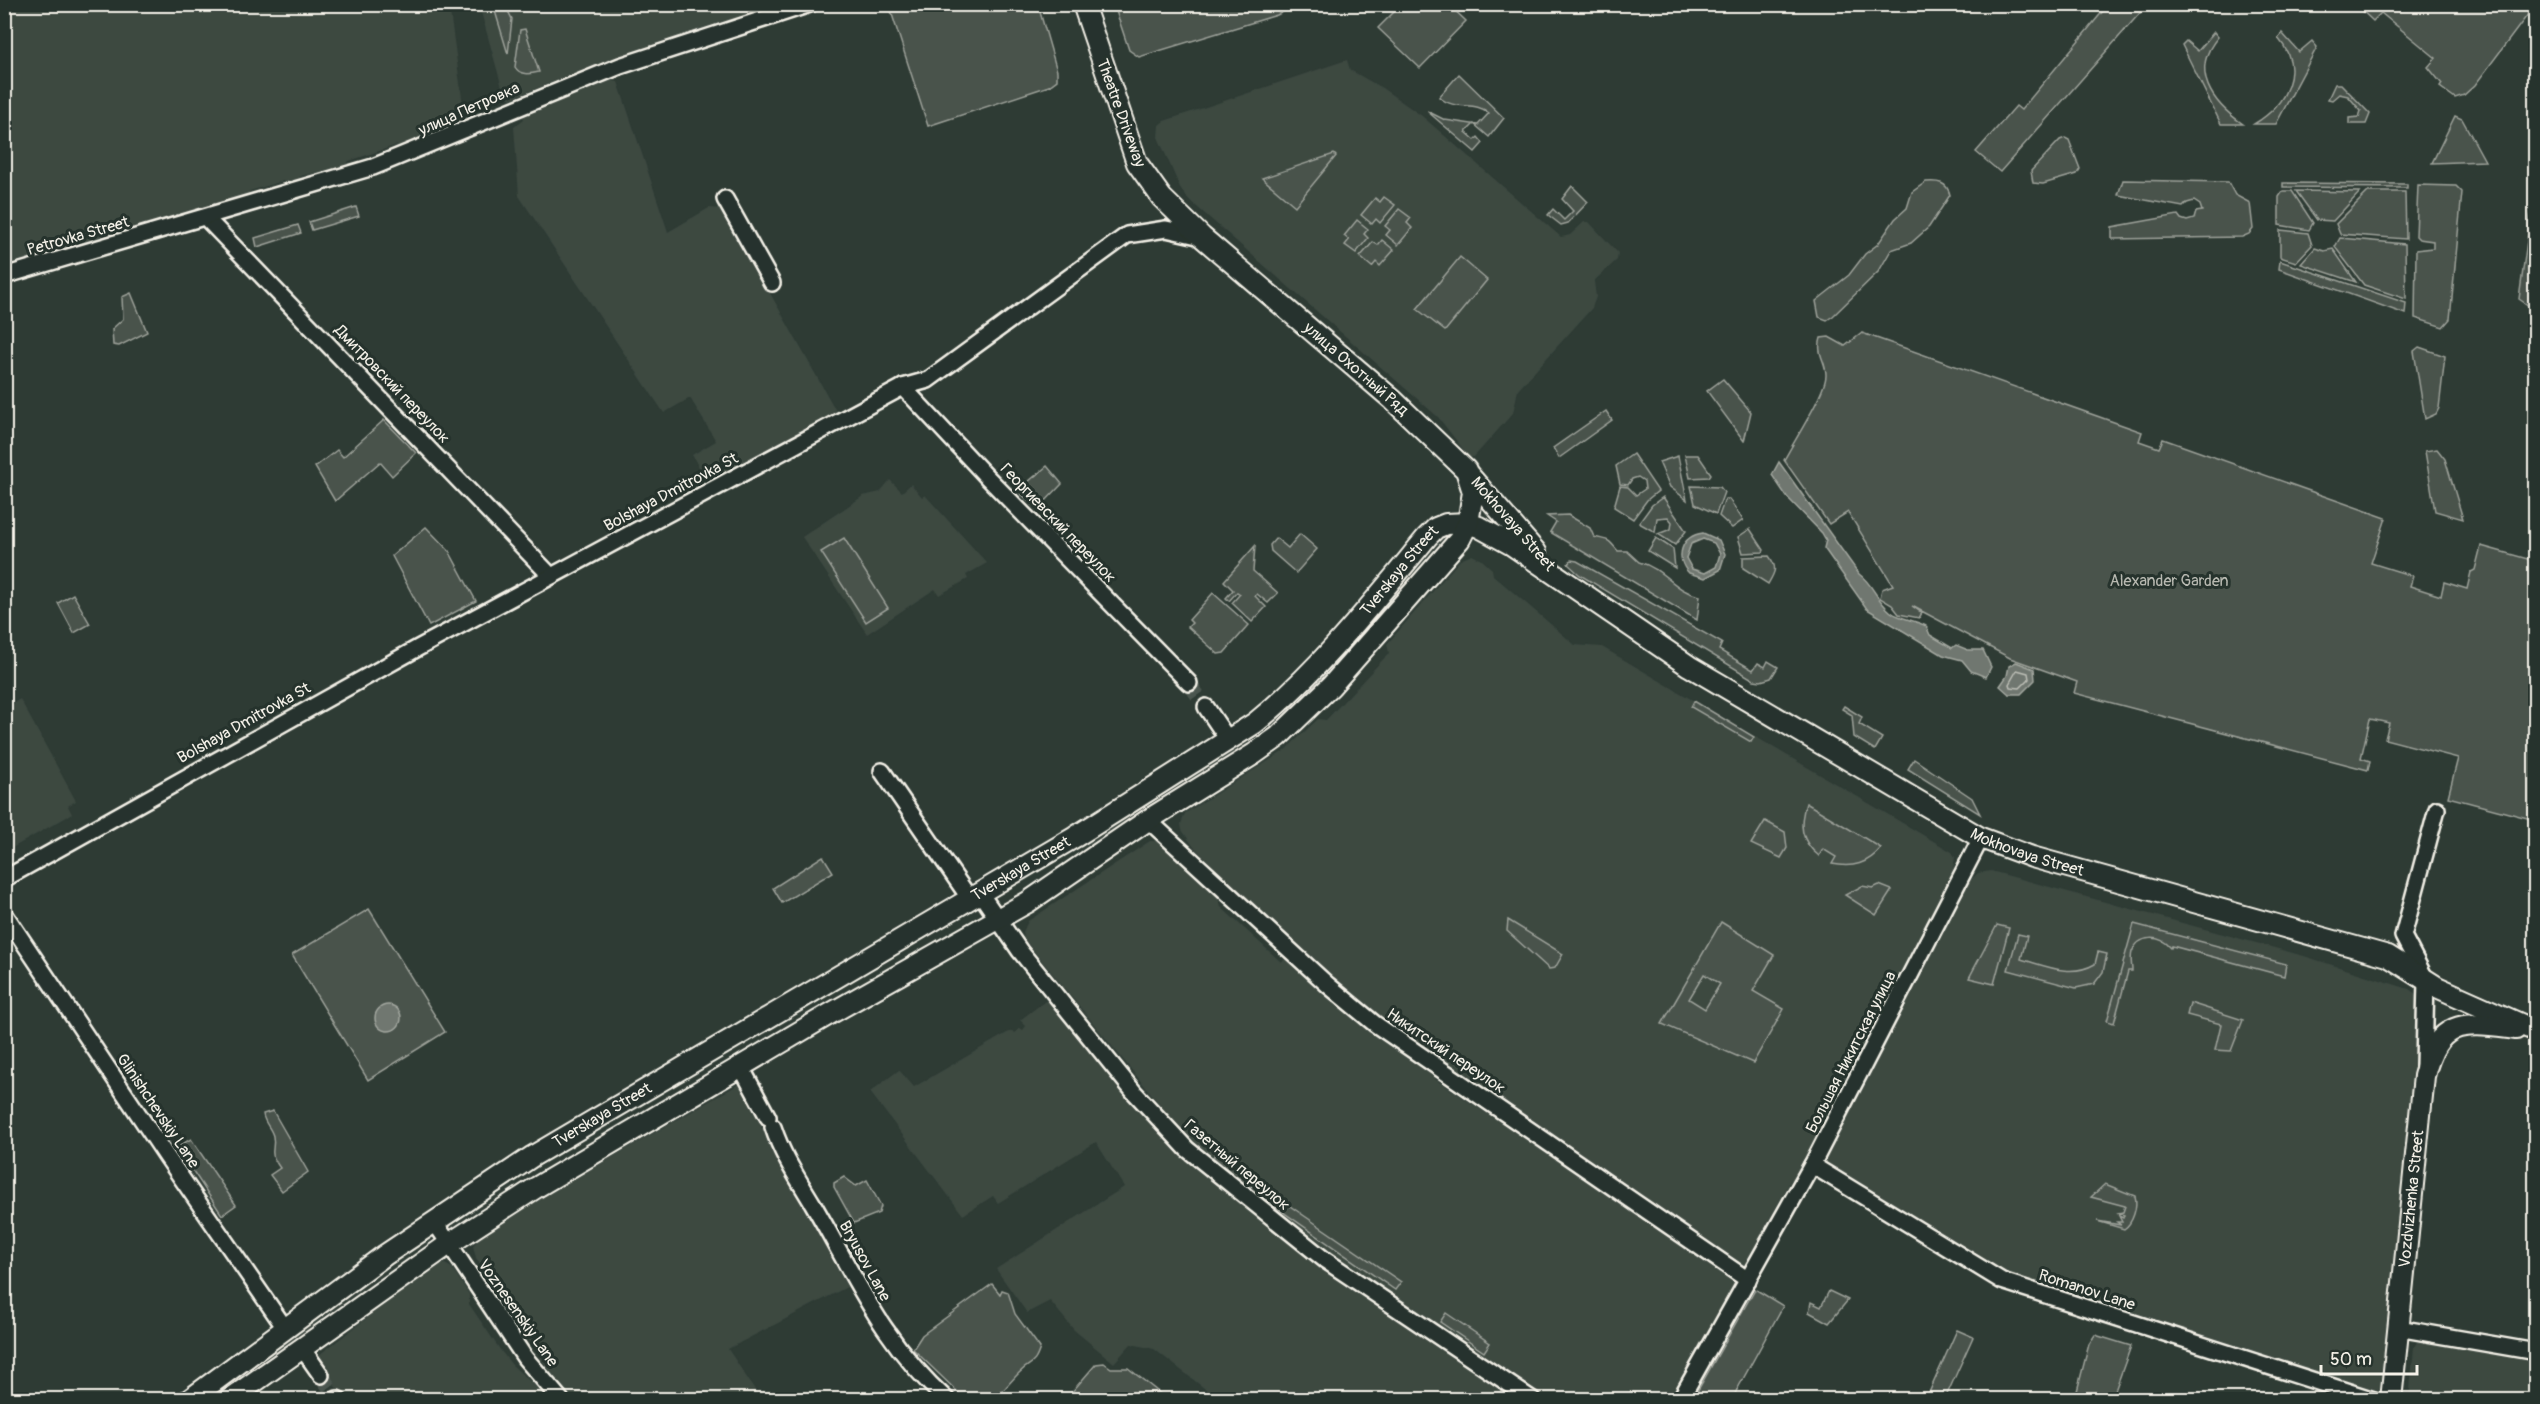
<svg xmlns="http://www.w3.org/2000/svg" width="2540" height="1404" viewBox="0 0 2540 1404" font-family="Pangolin,sans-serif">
<rect width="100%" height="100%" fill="#2e3b34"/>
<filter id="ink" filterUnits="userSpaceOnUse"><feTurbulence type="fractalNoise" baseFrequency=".0167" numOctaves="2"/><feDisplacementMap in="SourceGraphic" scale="12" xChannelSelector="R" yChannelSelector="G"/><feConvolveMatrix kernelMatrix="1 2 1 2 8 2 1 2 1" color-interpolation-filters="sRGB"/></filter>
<g filter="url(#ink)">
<g fill="#3c4841">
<path d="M 5,5 L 449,5 L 463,105 L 457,115 L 461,122 L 417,138 L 414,143 L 394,146 L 349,161 L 346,166 L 301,176 L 298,181 L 288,184 L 283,181 L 250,191 L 248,195 L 233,200 L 5,267 Z"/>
<path d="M 479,5 L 796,5 L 561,79 L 510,99 L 503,91 Z"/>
<path d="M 1347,60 L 1350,70 L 1382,88 L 1422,116 L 1561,237 L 1570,235 L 1584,222 L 1589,222 L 1618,253 L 1617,260 L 1594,281 L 1596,297 L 1592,308 L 1518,390 L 1513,413 L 1474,457 L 1469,457 L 1438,417 L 1189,200 L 1181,190 L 1158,137 L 1159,125 L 1164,121 Z"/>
<path d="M 611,80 L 618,82 L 668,232 L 709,208 L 723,209 L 840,418 L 711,488 L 692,455 L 716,441 L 690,398 L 664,413 L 519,196 L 514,127 L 524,119 L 522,114 Z"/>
<path d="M 890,480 L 902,492 L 911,484 L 922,497 L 925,495 L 987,563 L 966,575 L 968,579 L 939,595 L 935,589 L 867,634 L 802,537 L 863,496 L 880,492 Z"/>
<path d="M 1472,555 L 1482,560 L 1492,569 L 1493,575 L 1575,645 L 1602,647 L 1952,852 L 1955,857 L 1952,878 L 1817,1130 L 1818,1140 L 1797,1178 L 1791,1180 L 1761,1235 L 1762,1242 L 1746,1266 L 1740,1267 L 1715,1252 L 1711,1244 L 1612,1176 L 1604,1175 L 1590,1165 L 1587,1159 L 1380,1018 L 1335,980 L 1218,871 L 1193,846 L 1182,830 L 1181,824 L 1185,813 L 1284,751 L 1318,719 L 1326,720 L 1389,653 L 1387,644 L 1460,560 Z"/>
<path d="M 20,699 L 76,801 L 68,806 L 72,814 L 5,852 L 5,708 Z"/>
<path d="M 1150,841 L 1161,841 L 1218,893 L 1221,907 L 1281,962 L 1287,958 L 1370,1030 L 1432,1071 L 1435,1079 L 1500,1122 L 1509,1123 L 1564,1159 L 1570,1168 L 1737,1281 L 1738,1286 L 1673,1399 L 1543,1399 L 1329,1254 L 1207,1158 L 1189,1140 L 1024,939 L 1023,932 L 1028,921 Z"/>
<path d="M 1991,871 L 2304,956 L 2409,989 L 2419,996 L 2421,1001 L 2382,1388 L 2380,1393 L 2377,1394 L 2012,1281 L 1823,1168 L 1821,1161 L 1968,882 L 1978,873 Z"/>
<path d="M 1048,999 L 1166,1142 L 1322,1266 L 1518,1399 L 1218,1399 L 1154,1349 L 1131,1344 L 1114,1363 L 1074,1330 L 1050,1301 L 1027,1313 L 996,1269 L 1124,1187 L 1096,1142 L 998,1203 L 993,1196 L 963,1215 L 870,1092 L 899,1070 L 914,1087 L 1007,1033 L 1013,1031 L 1015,1033 L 1020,1028 L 1023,1030 L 1026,1026 L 1020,1020 Z"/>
<path d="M 739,1084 L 847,1287 L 728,1349 L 761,1399 L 571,1399 L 550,1372 L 476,1258 L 473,1246 L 478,1239 L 520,1210 Z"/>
<path d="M 443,1263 L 452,1268 L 469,1294 L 469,1304 L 501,1351 L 512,1365 L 550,1399 L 355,1399 L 342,1396 L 315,1358 L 368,1317 L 379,1305 L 437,1265 Z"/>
<path d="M 2424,1339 L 2535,1358 L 2535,1399 L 2409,1400 L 2414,1347 L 2417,1342 Z"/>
</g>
<g fill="#48524c" stroke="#9ea29a" stroke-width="1.5" fill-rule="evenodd">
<path d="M 889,5 L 1038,5 L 1057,71 L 1057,80 L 1049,86 L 928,126 Z"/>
<path d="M 1114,5 L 1114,4 L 1296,5 L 1277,15 L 1139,57 L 1129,50 Z"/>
<path d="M 1401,5 L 1449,5 L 1466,21 L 1420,68 L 1378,28 Z"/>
<path d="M 2108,5 L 2147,5 L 2000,172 L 1976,152 L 2016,106 L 2021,110 Z"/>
<path d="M 2356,5 L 2535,5 L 2475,85 L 2464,95 L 2455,98 L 2440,87 L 2442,84 L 2428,67 L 2436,58 L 2381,13 L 2373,21 Z"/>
<path d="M 506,7 L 512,19 L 508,54 L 495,11 Z"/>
<path d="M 525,29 L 539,72 C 531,74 520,76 515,67 L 520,30 Z"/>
<path d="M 2214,32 L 2218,37 C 2189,71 2212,103 2243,124 L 2221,124 L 2182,45 L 2186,41 L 2198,51 Z"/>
<path d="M 2282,33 L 2299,52 L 2312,41 L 2317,47 L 2276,124 L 2254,124 C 2286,105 2305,69 2278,38 Z"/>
<path d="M 1459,74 L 1504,118 L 1489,137 L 1474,124 L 1466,132 L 1475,140 L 1478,137 L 1483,143 L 1475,152 L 1427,111 L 1445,120 L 1478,125 L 1489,113 C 1474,100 1456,112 1439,97 Z"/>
<path d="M 2335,84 L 2341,84 L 2370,114 L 2366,124 L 2349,124 L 2349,118 L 2359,117 L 2361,111 L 2348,96 L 2339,94 L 2332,100 L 2328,99 Z"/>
<path d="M 2455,116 L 2462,119 L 2485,161 L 2432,163 Z"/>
<path d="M 2065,138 L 2069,140 L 2080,169 L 2077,174 L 2043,184 L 2033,183 L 2031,171 L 2060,140 Z"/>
<path d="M 1334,154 L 1336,156 L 1295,206 L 1262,178 Z"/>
<path d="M 2123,180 L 2228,182 L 2235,195 L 2250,203 L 2253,229 L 2249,234 L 2242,237 L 2112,239 L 2112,227 L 2178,215 L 2181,219 L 2187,221 L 2194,219 L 2196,212 L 2202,211 L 2200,205 L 2194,201 L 2187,203 L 2183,207 L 2118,195 Z"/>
<path d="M 1926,182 C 1938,181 1947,182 1950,195 L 1929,227 L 1911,243 L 1891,250 L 1879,271 L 1833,316 L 1827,320 L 1819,317 L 1816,301 L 1849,275 L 1865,254 L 1878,244 L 1895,219 L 1907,208 L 1912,192 Z"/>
<path d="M 2283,183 L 2407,184 L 2407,188 L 2283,187 Z"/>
<path d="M 2418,185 L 2456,186 L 2462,192 L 2450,319 L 2443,327 L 2415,318 L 2416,250 L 2433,248 L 2433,241 L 2419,239 L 2416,236 Z"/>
<path d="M 1572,186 L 1588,202 L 1568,223 L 1561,225 L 1548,215 L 1553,209 L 1564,220 L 1573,211 L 1562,199 Z"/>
<path d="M 2283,191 L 2292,191 L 2313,223 L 2309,230 L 2279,225 L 2279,197 Z"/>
<path d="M 2296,191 L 2360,192 L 2333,221 L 2317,220 Z"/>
<path d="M 2368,192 L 2405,192 L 2406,239 L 2340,234 L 2336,224 Z"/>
<path d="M 2535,195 L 2535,310 L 2519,299 L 2533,197 Z"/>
<path d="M 1384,197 L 1395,205 L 1380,223 L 1376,219 L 1372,224 L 1361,215 L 1375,198 L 1380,202 Z"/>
<path d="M 356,207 L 359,216 L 312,230 L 309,222 Z"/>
<path d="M 1399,209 L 1411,218 L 1407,223 L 1412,228 L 1398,245 L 1386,235 L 1390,230 L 1385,226 Z"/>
<path d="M 1357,220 L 1368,229 L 1364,234 L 1368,238 L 1356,253 L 1345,245 L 1349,240 L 1344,236 Z"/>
<path d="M 298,225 L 301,233 L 257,247 L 255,238 Z"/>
<path d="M 2280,230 L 2308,233 L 2312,245 L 2296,262 L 2280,257 Z"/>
<path d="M 2340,238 L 2405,244 L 2406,299 L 2364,285 L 2335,247 Z"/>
<path d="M 1382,240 L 1394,250 L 1380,266 L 1376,262 L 1372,267 L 1360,257 L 1373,242 L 1378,245 Z"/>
<path d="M 2315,248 L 2324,251 L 2333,249 L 2356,282 L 2301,264 Z"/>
<path d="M 1460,257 L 1487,280 L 1445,331 L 1417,309 Z"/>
<path d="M 2280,261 L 2406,303 L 2405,314 L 2279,269 Z"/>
<path d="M 131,293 L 147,332 L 119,346 L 113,345 L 112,329 L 123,319 L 122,297 Z"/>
<path d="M 1862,333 L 2142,432 L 2139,441 L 2159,448 L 2163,439 L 2386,518 L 2371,563 L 2413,576 L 2410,586 L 2441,596 L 2444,582 L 2467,589 L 2471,572 L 2475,570 L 2481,546 L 2535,561 L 2535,820 L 2448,797 L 2458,758 L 2385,739 L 2389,723 L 2370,719 L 2361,758 L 2370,761 L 2368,770 L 2074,693 L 2077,682 L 2010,658 L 1912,606 L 1922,613 L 1919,618 L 1899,614 L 1892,605 L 1880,598 L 1882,589 L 1893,585 L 1848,512 L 1829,524 L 1784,460 C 1794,441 1826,392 1826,375 C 1826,361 1816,354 1821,338 L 1829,337 L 1845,346 Z"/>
<path d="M 2419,347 L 2445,356 L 2439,408 L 2436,414 L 2425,419 L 2414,351 Z"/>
<path d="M 1723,379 L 1751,412 L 1744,441 L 1707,391 Z"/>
<path d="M 1606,411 L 1612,420 L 1559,458 L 1553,448 Z"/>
<path d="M 384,420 L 416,453 L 392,476 L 380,462 L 335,501 L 315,467 L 337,450 L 343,457 Z"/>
<path d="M 2437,449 L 2445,459 L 2463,519 L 2435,511 L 2425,451 Z"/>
<path d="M 1633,454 L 1658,491 L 1647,500 L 1633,519 L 1614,507 L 1620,486 L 1628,487 L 1636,495 L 1645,489 L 1644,481 L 1638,477 L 1632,479 L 1628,485 L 1620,484 L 1616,466 Z"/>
<path d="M 1685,455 L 1698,455 L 1711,474 L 1709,477 L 1690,478 Z"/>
<path d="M 1678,456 L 1687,500 L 1670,487 L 1659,462 Z"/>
<path d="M 1047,466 L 1062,484 L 1038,509 L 1021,494 L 1022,487 Z"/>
<path d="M 1691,486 L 1720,487 L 1724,492 L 1716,514 L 1695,504 Z"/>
<path d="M 1663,497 L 1686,531 L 1675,545 L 1658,534 L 1671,529 L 1672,522 L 1668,517 L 1657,518 L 1655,532 L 1639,523 L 1652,505 Z"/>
<path d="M 1725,499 L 1729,499 L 1743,520 L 1732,528 L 1719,516 Z"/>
<path d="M 1568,515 L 1590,528 L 1594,537 C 1610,541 1607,538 1618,551 L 1627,551 L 1639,562 C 1665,569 1675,592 1700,596 L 1697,620 L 1550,532 L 1556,522 L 1547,516 Z"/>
<path d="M 426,527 L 449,551 L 476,601 L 429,626 L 392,556 Z"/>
<path d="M 1750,529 L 1764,550 L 1763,552 L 1743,553 L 1738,537 Z"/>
<path d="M 1300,534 L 1317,549 L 1296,573 L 1271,551 L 1270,545 L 1276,538 L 1288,548 Z"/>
<path d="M 844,538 L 888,608 L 866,622 L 821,552 Z"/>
<path d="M 1656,538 L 1673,549 L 1675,568 L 1648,551 Z"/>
<path d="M 1255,546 L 1253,571 L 1278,593 L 1268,603 L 1257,594 L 1255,596 L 1266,607 L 1252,622 L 1232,603 L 1240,594 L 1237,592 L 1229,601 L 1226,598 L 1233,590 L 1224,581 Z"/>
<path d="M 1769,556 C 1778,568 1775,572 1768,584 L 1743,568 L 1743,557 Z"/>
<path d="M 1571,560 L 1577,561 L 1722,643 L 1719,650 L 1753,670 L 1758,663 L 1765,667 L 1768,661 L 1778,667 L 1771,678 L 1761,681 L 1754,680 L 1580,575 L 1568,564 Z"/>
<path d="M 1213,593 L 1249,625 L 1224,653 L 1218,654 L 1188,627 L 1192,623 L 1189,620 Z"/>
<path d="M 73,594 L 90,624 L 74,633 L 58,603 Z"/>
<path d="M 1694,701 L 1754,737 L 1751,742 L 1691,707 Z"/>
<path d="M 1844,706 L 1862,717 L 1859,724 L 1882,738 L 1875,750 L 1854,737 L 1852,715 L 1842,709 Z"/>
<path d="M 1914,759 L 1972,798 L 1980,814 L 1908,769 Z"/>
<path d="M 1806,803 L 1881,848 C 1868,864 1853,868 1832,864 L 1836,857 L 1823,849 L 1819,856 C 1800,841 1799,824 1806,803 Z"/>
<path d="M 1765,821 L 1785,832 L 1787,848 L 1781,858 L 1751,844 Z"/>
<path d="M 823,856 L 833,872 L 782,903 L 773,888 Z"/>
<path d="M 1879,885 L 1892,890 L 1876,915 L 1845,895 L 1862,886 L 1873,888 Z"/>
<path d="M 369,909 L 445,1032 L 368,1080 L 292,955 Z"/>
<path d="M 1508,920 L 1563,954 L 1555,968 L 1549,969 L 1507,931 Z"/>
<path d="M 1721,922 L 1774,955 L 1753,991 L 1784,1009 L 1753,1063 L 1662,1024 ZM 1704,974 L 1720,984 L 1705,1009 L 1689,999 Z"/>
<path d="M 2134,924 L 2286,964 L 2284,976 L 2172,946 L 2171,948 C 2160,935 2139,934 2132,952 C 2130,959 2132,965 2132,971 L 2128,971 L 2114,1023 L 2107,1021 Z"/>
<path d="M 1997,925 L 2009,928 L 1994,984 L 1969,978 Z"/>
<path d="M 2018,934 L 2027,936 L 2021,959 C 2046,966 2071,978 2095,964 L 2098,952 L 2107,954 L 2103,972 L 2094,984 L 2076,988 L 2008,970 Z"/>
<path d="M 2190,1003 L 2243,1020 L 2231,1051 L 2215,1050 L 2221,1024 L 2187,1015 Z"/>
<path d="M 273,1111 L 308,1172 L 282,1191 L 270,1175 L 280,1168 C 267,1150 276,1151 273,1136 C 271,1128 264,1123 263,1114 Z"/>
<path d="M 191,1139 L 236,1205 L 222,1215 L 177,1147 Z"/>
<path d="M 1218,1151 L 1255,1182 L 1250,1188 L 1213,1157 Z"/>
<path d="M 844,1177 L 856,1186 L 867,1180 L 881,1206 L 879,1213 L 854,1223 L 834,1187 L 834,1183 Z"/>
<path d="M 2105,1184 L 2135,1196 C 2138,1206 2133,1223 2124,1229 L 2097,1221 L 2121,1225 L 2117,1222 L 2122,1222 L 2119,1216 L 2123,1218 L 2124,1215 L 2118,1213 L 2123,1212 L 2125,1206 L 2091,1197 Z"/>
<path d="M 1268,1191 L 1401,1282 L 1395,1290 L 1263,1198 Z"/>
<path d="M 992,1284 L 1000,1294 L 1002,1290 L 1008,1292 L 1015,1314 L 1040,1348 C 1034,1367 1031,1361 1019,1373 C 1011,1381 1003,1391 995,1399 L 965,1399 L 913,1349 L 922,1335 Z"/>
<path d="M 1755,1289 L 1783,1306 L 1732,1399 L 1693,1399 Z"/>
<path d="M 1829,1291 L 1848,1300 L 1829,1323 L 1809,1312 L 1811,1302 L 1821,1307 Z"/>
<path d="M 1446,1313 L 1490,1343 L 1484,1352 L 1440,1322 Z"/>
<path d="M 1957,1330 L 1973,1337 L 1945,1399 L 1928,1395 Z"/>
<path d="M 2095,1335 L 2131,1346 L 2112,1399 L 2075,1399 L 2089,1344 Z"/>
<path d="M 1104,1363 L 1111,1368 L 1128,1368 L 1167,1399 L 1070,1399 L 1071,1393 L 1096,1364 Z"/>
</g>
<g fill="#6f7770" stroke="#a4a8a0" stroke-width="1.5" fill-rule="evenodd">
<path d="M 1779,462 L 1859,574 C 1874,585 1875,599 1891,612 C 1900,619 1915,620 1926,626 L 1930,635 L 1952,648 L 1956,645 L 1968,650 L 1983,650 L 1991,667 L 1986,677 L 1971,671 L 1962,660 L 1943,655 L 1867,609 L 1824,548 L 1826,540 L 1822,533 L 1787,497 L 1772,475 Z"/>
<path d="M 1703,533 L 1719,540 L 1725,554 L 1720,570 L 1705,578 L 1689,573 C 1674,558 1681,536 1703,533 ZM 1703,539 L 1714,543 L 1720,554 L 1716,567 L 1705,573 L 1692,569 L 1686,558 L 1691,544 Z"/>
<path d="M 2016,662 L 2034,669 L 2035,680 L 2021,694 L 2009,694 L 2000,686 L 2007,676 L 2009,666 Z"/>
<circle cx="388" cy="1018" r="13"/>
</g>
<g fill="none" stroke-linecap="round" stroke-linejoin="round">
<path stroke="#bfc0b8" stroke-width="1.5" d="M 2017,670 L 2028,673 L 2029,679 L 2020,688 L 2010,687 L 2009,684 Z"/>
<g stroke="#4c564f" stroke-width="15" stroke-dasharray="15 8" stroke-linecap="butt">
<path d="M 1189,683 L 1206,707"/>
<path d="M 321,1375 L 337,1399"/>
</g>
<g stroke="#f4f1e8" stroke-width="20">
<g id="minor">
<path d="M 725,199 L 772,283"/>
<path d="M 206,218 L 551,576"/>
<path d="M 4,276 L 373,167 L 620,66 L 810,4"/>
<path d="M 903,387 L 987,477 L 1189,683"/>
<path d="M 1206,707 L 1229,741"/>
<path d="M 882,771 L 970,899"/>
<path d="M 1148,820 L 1328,985 L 1375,1024 L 1748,1280"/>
<path d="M 4,879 L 418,648 L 903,387 L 928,380 L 1127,235 L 1166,229 L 1202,237"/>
<path d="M 980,893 L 1020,951 L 1134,1092 L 1187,1149 L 1325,1260 L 1533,1400"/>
<path d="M 4,913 L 167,1157 L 285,1328"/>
<path d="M 2424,1066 L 2426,980 L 2403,936 L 2437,809"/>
<path d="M 741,1067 L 768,1117"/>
<path d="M 773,1127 C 782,1155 798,1179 813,1204 C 856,1278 881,1341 947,1400"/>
<path d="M 1812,1165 L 2002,1281 L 2374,1400"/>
<path d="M 434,1221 L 525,1358 L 561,1400"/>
<path d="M 2398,1328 L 2536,1352"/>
<path d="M 302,1348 L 321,1375"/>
<path d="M 337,1399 L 339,1400"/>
<path d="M 1680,1400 L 1812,1165 L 1981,838"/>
</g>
</g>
<g stroke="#f4f1e8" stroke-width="24">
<g id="major">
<path d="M 1469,475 L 1536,552"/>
<path id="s1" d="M 189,1400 L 385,1255 L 533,1156 L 1075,837 L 1255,723 C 1320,670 1374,601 1427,537 L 1436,528 L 1446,524 L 1468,523 L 1479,527 L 1512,545 L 1689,666 L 1981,838 L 2032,857 L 2388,956 L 2437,987 L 2536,1031"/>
<path d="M 229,1400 L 449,1244 L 537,1187 L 828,1015 L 1028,902 L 1148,820 L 1254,754 L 1278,737 L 1331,686 L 1460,539 L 1468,523 L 1473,492 L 1466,470 L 1393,400 L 1202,237 L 1162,198 L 1137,163 L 1083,4"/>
<path id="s2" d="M 2391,1400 L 2424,1076 C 2439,1017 2464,1023 2516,1029"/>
</g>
</g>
<use href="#minor" stroke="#26332d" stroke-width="15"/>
<use href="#major" stroke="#26332d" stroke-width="20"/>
</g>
</g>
<g text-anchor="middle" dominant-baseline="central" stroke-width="6" stroke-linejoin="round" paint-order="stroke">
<g font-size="16" fill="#f4f1e8" stroke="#26332d">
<text transform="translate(469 109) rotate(-24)">улица Петровка</text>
<text transform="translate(1121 113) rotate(70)">Theatre Driveway</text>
<text transform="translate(78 236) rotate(-16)">Petrovka Street</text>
<text transform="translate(1356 369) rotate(41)">улица Охотный Ряд</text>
<text transform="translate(392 384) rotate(46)">Дмитровский переулок</text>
<text transform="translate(671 492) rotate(-28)">Bolshaya Dmitrovka St</text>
<text transform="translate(1058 523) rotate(46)">Георгиевский переулок</text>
<text transform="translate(1513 524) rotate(49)">Mokhovaya Street</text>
<text stroke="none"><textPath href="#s1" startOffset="1474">Tverskaya Street</textPath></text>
<text transform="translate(244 723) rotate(-29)">Bolshaya Dmitrovka St</text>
<text stroke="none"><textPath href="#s1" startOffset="2214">Mokhovaya Street</textPath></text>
<text stroke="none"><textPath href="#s1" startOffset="988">Tverskaya Street</textPath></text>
<text transform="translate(1446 1051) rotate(34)">Никитский переулок</text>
<text transform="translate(1851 1052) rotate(-63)">Большая Никитская улица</text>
<text transform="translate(158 1111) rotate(56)">Glinishchevskiy Lane</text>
<text stroke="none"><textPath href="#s1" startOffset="502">Tverskaya Street</textPath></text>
<text transform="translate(1237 1165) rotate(40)">Газетный переулок</text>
<text stroke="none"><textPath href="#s2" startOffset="202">Vozdvizhenka Street</textPath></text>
<text transform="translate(865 1261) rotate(61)">Bryusov Lane</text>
<text transform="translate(2087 1290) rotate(18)">Romanov Lane</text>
<text transform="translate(518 1313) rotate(55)">Voznesenskiy Lane</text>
</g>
<g font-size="16" fill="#b8b9b1" stroke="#26332d">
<text x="2169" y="581">Alexander Garden</text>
</g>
</g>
<rect width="2540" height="1404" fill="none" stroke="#26332d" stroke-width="24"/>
<rect x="12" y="12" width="2516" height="1380" fill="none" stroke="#f4f1e8" stroke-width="2" filter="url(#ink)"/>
<path d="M2321 1365v9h96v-9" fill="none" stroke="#f4f1e8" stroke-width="3"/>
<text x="2330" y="1365" font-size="18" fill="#f4f1e8" stroke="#26332d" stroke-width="4.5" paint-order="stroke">50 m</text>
</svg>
